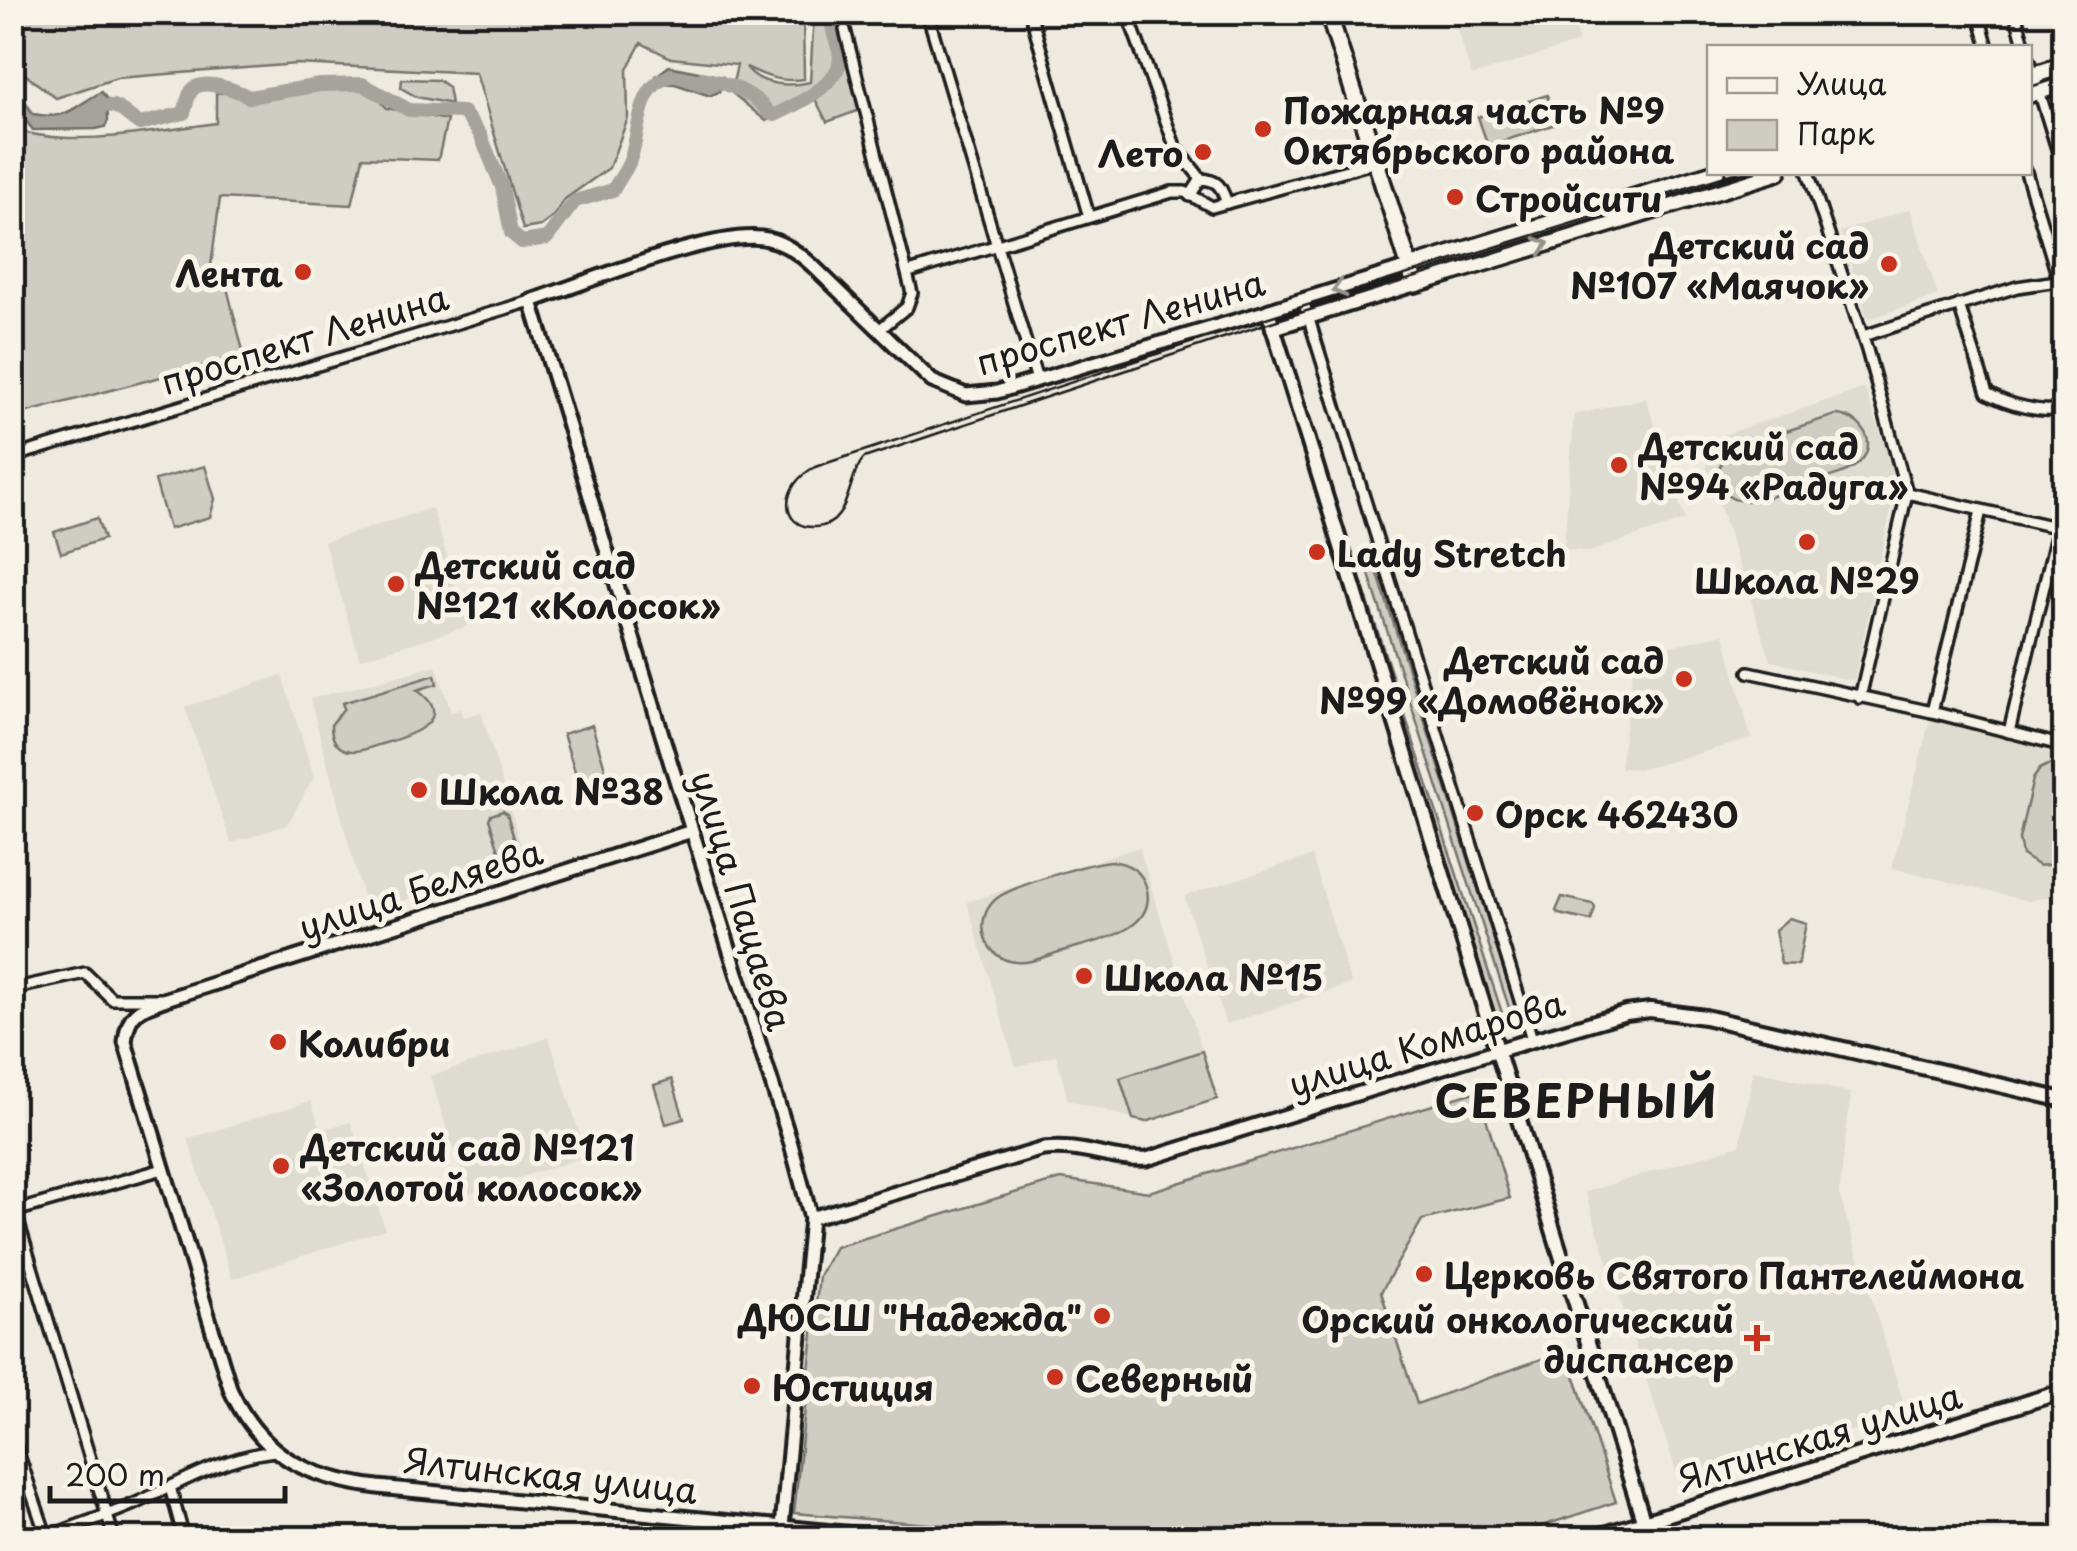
<svg xmlns="http://www.w3.org/2000/svg" width="2077" height="1551" viewBox="0 0 2077 1551" font-family="'Playpen Sans',sans-serif">
<rect width="100%" height="100%" fill="#eeeae0"/>
<filter id="ink" filterUnits="userSpaceOnUse"><feTurbulence type="fractalNoise" baseFrequency=".01" numOctaves="2"/><feDisplacementMap in="SourceGraphic" scale="20" xChannelSelector="R" yChannelSelector="G"/><feConvolveMatrix kernelMatrix="1 2 1 2 8 2 1 2 1" color-interpolation-filters="sRGB"/></filter>
<g filter="url(#ink)">
<g fill="#dedbd1">
<path d="M 1452,13 L 1570,13 L 1579,42 L 1472,76 Z"/>
<path d="M 1910,209 L 1938,296 L 1868,319 L 1840,232 Z"/>
<path d="M 1865,388 L 1897,481 L 1854,681 L 1771,661 L 1699,443 Z"/>
<path d="M 1646,398 L 1685,520 L 1589,552 L 1564,549 L 1574,415 Z"/>
<path d="M 432,508 L 468,626 L 360,659 L 324,542 Z"/>
<path d="M 1724,634 L 1751,739 L 1643,769 L 1620,768 L 1635,654 Z"/>
<path d="M 436,666 L 451,712 L 461,709 L 464,717 L 481,712 L 526,862 L 367,912 L 310,699 Z"/>
<path d="M 282,675 L 314,777 L 287,825 L 231,843 L 185,707 Z"/>
<path d="M 1931,716 L 2064,749 L 2064,884 L 2054,895 L 2028,901 L 1892,868 Z"/>
<path d="M 1139,847 L 1217,1099 L 1146,1122 L 1068,1100 L 1056,1055 L 1016,1067 L 967,902 Z"/>
<path d="M 1312,856 L 1351,984 L 1226,1024 L 1184,896 Z"/>
<path d="M 549,1038 L 587,1156 L 468,1194 L 430,1076 Z"/>
<path d="M 1753,1070 L 1851,1093 L 1839,1194 L 1907,1414 L 1680,1483 L 1585,1192 L 1740,1145 Z"/>
<path d="M 311,1101 L 321,1130 L 351,1122 L 385,1229 L 232,1279 L 188,1139 Z"/>
</g>
<g fill="#cfccc3" stroke="#767470" stroke-width="2.5">
<path d="M 12,13 L 803,13 L 804,79 C 781,83 765,76 746,67 C 760,86 789,87 810,82 L 814,13 L 839,13 L 860,110 L 827,122 L 813,95 L 766,121 L 731,92 L 737,65 L 671,58 L 641,43 L 627,69 L 628,118 L 609,168 L 565,199 L 553,217 L 541,226 L 523,229 L 476,73 L 297,64 L 117,78 L 56,98 L 13,65 Z"/>
<path d="M 402,79 L 438,80 L 448,87 L 451,104 L 417,97 L 401,88 Z"/>
<path d="M 370,89 L 387,108 L 447,120 L 438,160 L 363,157 L 352,205 L 220,198 L 211,266 L 224,276 L 244,355 L 13,416 L 13,129 C 71,149 156,131 216,123 L 216,93 Z"/>
<path d="M 1547,95 L 1556,124 L 1488,146 L 1478,117 Z"/>
<path d="M 1835,415 C 1859,415 1880,441 1860,462 C 1848,474 1825,478 1810,483 C 1782,492 1713,526 1720,466 L 1735,448 Z"/>
<path d="M 205,466 L 215,499 L 210,517 L 169,529 L 155,480 Z"/>
<path d="M 97,518 L 104,539 L 61,553 L 54,532 Z"/>
<path d="M 1371,554 L 1376,568 L 1516,1009 L 1510,1011 L 1363,556 Z"/>
<path d="M 1354,559 L 1502,1013 L 1495,1015 L 1347,561 Z"/>
<path d="M 435,675 L 437,684 L 417,690 C 459,720 409,736 385,743 C 373,746 358,754 346,750 C 334,746 331,736 331,725 L 344,708 L 342,703 Z"/>
<path d="M 592,725 L 607,775 L 579,784 L 563,734 Z"/>
<path d="M 2050,764 L 2064,765 L 2064,851 L 2054,864 L 2039,866 L 2022,855 L 2019,839 L 2033,779 L 2040,769 Z"/>
<path d="M 503,811 L 507,814 L 518,852 L 505,860 L 501,857 L 489,819 L 491,815 Z"/>
<path d="M 1111,861 C 1127,863 1141,870 1146,886 C 1160,933 1090,942 1059,952 C 1046,956 1030,964 1015,962 C 984,959 972,919 996,899 C 1009,887 1092,862 1111,861 Z"/>
<path d="M 1562,897 L 1593,904 L 1595,908 L 1591,921 L 1559,914 L 1556,911 Z"/>
<path d="M 1789,918 L 1806,923 L 1798,965 L 1781,964 L 1775,930 Z"/>
<path d="M 1202,1051 L 1217,1099 L 1146,1122 L 1133,1119 L 1120,1078 Z"/>
<path d="M 672,1079 L 684,1119 L 666,1124 L 654,1085 Z"/>
<path d="M 1478,1091 L 1510,1198 L 1422,1220 L 1381,1292 L 1417,1404 L 1566,1350 L 1616,1502 L 1505,1538 L 1098,1538 L 794,1513 L 819,1276 L 835,1247 L 1061,1179 L 1149,1192 Z"/>
</g>
<g fill="#a6a39d" stroke="#6f6d69" stroke-width="2.5">
<path d="M 669,66 L 723,77 L 719,92 L 710,96 L 675,84 L 656,83 L 656,76 Z"/>
<path d="M 12,80 L 33,114 C 68,121 73,107 101,92 L 107,99 L 108,121 L 105,127 L 96,129 L 33,130 L 13,104 Z"/>
</g>
<g fill="none" stroke-linecap="round" stroke-linejoin="round">
<g stroke="#a6a39d" stroke-width="14">
<path d="M 703,78 C 729,84 754,92 769,113 L 775,115 C 797,104 847,82 839,51 C 835,35 829,29 834,12"/>
<path d="M 90,109 C 120,100 118,110 140,124 L 184,113 C 187,105 187,95 193,89 C 204,78 237,90 249,97 L 320,85 L 362,84 L 409,110 L 463,112 L 480,134 L 502,187 L 511,233 L 522,242 L 547,238 L 575,201 L 613,190 C 618,181 625,172 629,163 C 641,135 635,84 672,76"/>
</g>
<g stroke="#1c1c1c" stroke-width="16">
<g id="minor">
<path d="M 927,12 L 1037,380"/>
<path d="M 1030,12 L 1089,217"/>
<path d="M 1127,12 L 1175,146 L 1201,179"/>
<path d="M 1978,12 L 1988,48"/>
<path d="M 2015,12 L 2025,48"/>
<path d="M 845,30 L 912,293 L 907,307 L 879,330"/>
<path d="M 2030,62 L 2064,171"/>
<path d="M 1808,172 L 1867,350 L 1907,493 L 1860,698"/>
<path d="M 2026,172 L 2059,281"/>
<path d="M 1190,196 L 1201,179 C 1219,180 1221,187 1227,203"/>
<path d="M 909,272 L 1172,192 L 1185,192 L 1212,207 L 1376,162"/>
<path d="M 1303,300 L 1532,1039"/>
<path d="M 1959,305 L 1987,393 C 2005,404 2045,415 2064,408"/>
<path d="M 1863,336 L 2017,287 L 2064,280"/>
<path d="M 12,457 L 531,301"/>
<path d="M 1907,493 L 2064,529"/>
<path d="M 1749,672 L 1932,712 L 2064,746"/>
<path d="M 1932,712 L 1981,511"/>
<path d="M 2009,732 L 2064,503"/>
<path d="M 12,989 L 85,973 L 112,999 L 162,999"/>
<path d="M 15,1211 L 114,1538"/>
<path d="M 12,1212 L 163,1169"/>
<path d="M 12,1435 L 47,1538"/>
<path d="M 170,1487 L 184,1538"/>
<path d="M 45,1538 C 77,1525 110,1515 141,1501 C 185,1480 225,1457 274,1451"/>
</g>
</g>
<g stroke="#1c1c1c" stroke-width="19">
<g id="tertiary">
<path d="M 692,831 L 166,999 C 139,1009 128,1011 125,1042 L 231,1391 C 262,1457 308,1478 378,1487 L 894,1538"/>
<path d="M 811,1218 L 1043,1149 C 1083,1144 1111,1162 1147,1159 L 1495,1051"/>
<path d="M 782,1527 L 811,1218 L 791,1144 L 671,764 L 531,301 C 583,284 719,227 768,239 C 785,243 800,254 813,266 L 932,381 L 966,395 L 997,392 L 1268,311"/>
</g>
</g>
<g stroke="#1c1c1c" stroke-width="20">
<g id="secondary">
<path d="M 1410,267 L 1268,311 L 1644,1523"/>
<path d="M 1273,328 L 1415,284"/>
<path d="M 1495,1051 L 1626,1013 L 1650,1010 L 1705,1017 L 2064,1100"/>
<path d="M 1592,1538 L 2064,1391"/>
</g>
</g>
<g stroke="#1c1c1c" stroke-width="22">
<g id="primary">
<path d="M 1328,12 L 1415,284 L 1778,172"/>
<path d="M 2030,76 L 2064,65"/>
<path d="M 2030,94 L 2064,83"/>
<path d="M 1410,267 L 1716,172"/>
</g>
</g>
<use href="#minor" stroke="#f7f3e8" stroke-width="9"/>
<use href="#tertiary" stroke="#f7f3e8" stroke-width="11"/>
<use href="#secondary" stroke="#f7f3e8" stroke-width="12"/>
<use href="#primary" stroke="#f7f3e8" stroke-width="15"/>
<g stroke="#1c1c1c" stroke-width="2.5">
<path d="M 2030,87 L 2064,76"/>
<path d="M 1738,172 L 1269,317 L 815,467 C 780,484 778,529 816,527 C 851,526 846,478 864,458 L 1271,322 L 1755,172"/>
</g>
</g>
<defs><path id="oneway-chevron" d="M-2-3.5L2.5 0L-2 3.5" fill="none" stroke-width="1.6" stroke-linecap="round" stroke-linejoin="round" transform="scale(2.5)"/></defs>
<g stroke="#94928c">
<use href="#oneway-chevron" transform="translate(1542 245) rotate(-17)"/>
<use href="#oneway-chevron" transform="translate(1339 289) rotate(163)"/>
</g>
</g>
<g fill="#c8321e" stroke="#f7f3e8" stroke-width="4">
<circle cx="1263" cy="129" r="10"/>
<circle cx="1203" cy="152" r="10"/>
<circle cx="1455" cy="197" r="10"/>
<circle cx="1889" cy="264" r="10"/>
<circle cx="303" cy="272" r="10"/>
<circle cx="1619" cy="465" r="10"/>
<circle cx="1807" cy="542" r="10"/>
<circle cx="1317" cy="552" r="10"/>
<circle cx="396" cy="584" r="10"/>
<circle cx="1684" cy="679" r="10"/>
<circle cx="419" cy="790" r="10"/>
<circle cx="1475" cy="813" r="10"/>
<circle cx="1084" cy="976" r="10"/>
<circle cx="278" cy="1042" r="10"/>
<circle cx="281" cy="1166" r="10"/>
<circle cx="1424" cy="1274" r="10"/>
<circle cx="1102" cy="1316" r="10"/>
<path d="M1752 1323h10v10h10v10h-10v10h-10v-10h-10v-10h10z"/>
<circle cx="1055" cy="1377" r="10"/>
<circle cx="752" cy="1386" r="10"/>
</g>
<g text-anchor="middle" dominant-baseline="central" stroke-width="10" stroke-linejoin="round" paint-order="stroke">
<g font-size="35" font-weight="bold" fill="#1c1c1c" stroke="#f7f3e8" text-anchor="start">
<text x="1283" y="109">Пожарная часть №9<tspan x="1283" dy="40">Октябрьского района</tspan></text>
<text x="1183" y="152" text-anchor="end">Лето</text>
<text x="1475" y="197">Стройсити</text>
<text x="1869" y="244" text-anchor="end">Детский сад<tspan x="1869" dy="40">№107 «Маячок»</tspan></text>
<text x="283" y="272" text-anchor="end">Лента</text>
<text x="1639" y="445">Детский сад<tspan x="1639" dy="40">№94 «Радуга»</tspan></text>
<text x="1337" y="552">Lady Stretch</text>
<text x="416" y="564">Детский сад<tspan x="416" dy="40">№121 «Колосок»</tspan></text>
<text x="1807" y="579" text-anchor="middle">Школа №29</text>
<text x="1664" y="659" text-anchor="end">Детский сад<tspan x="1664" dy="40">№99 «Домовёнок»</tspan></text>
<text x="439" y="790">Школа №38</text>
<text x="1495" y="813">Орск 462430</text>
<text x="1104" y="976">Школа №15</text>
<text x="298" y="1042">Колибри</text>
<text x="301" y="1146">Детский сад №121<tspan x="301" dy="40">«Золотой колосок»</tspan></text>
<text x="1444" y="1274">Церковь Святого Пантелеймона</text>
<text x="1082" y="1316" text-anchor="end">ДЮСШ "Надежда"</text>
<text x="1734" y="1318" text-anchor="end">Орский онкологический<tspan x="1734" dy="40">диспансер</tspan></text>
<text x="1075" y="1377">Северный</text>
<text x="772" y="1386">Юстиция</text>
</g>
<g font-size="35" fill="#1c1c1c" stroke="#f7f3e8">
<text transform="translate(1120 321) rotate(-16)">проспект Ленина</text>
<text transform="translate(304 338) rotate(-17)">проспект Ленина</text>
<text transform="translate(420 888) rotate(-18)">улица Беляева</text>
<text transform="translate(743 900) rotate(73)">улица Пацаева</text>
<text transform="translate(1426 1042) rotate(-17)">улица Комарова</text>
<text transform="translate(1819 1436) rotate(-17)">Ялтинская улица</text>
<text transform="translate(551 1474) rotate(6)">Ялтинская улица</text>
</g>
<g font-size="45" font-weight="bold" letter-spacing="2.5" fill="#1c1c1c" stroke="#f7f3e8">
<text x="1577" y="1099">СЕВЕРНЫЙ</text>
</g>
</g>
<rect width="2077" height="1551" fill="none" stroke="#f7f3e8" stroke-width="50"/>
<rect x="25" y="25" width="2027" height="1501" fill="none" stroke="#1c1c1c" stroke-width="4" filter="url(#ink)"/>
<rect x="1707" y="45" width="325" height="130" fill="#f7f3e8" stroke="#9f9d96" stroke-width="2.5"/>
<rect x="1727" y="78" width="50" height="15" fill="#f7f3e8" stroke="#9f9d96" stroke-width="2.5"/>
<text x="1797" y="95" font-size="30" fill="#1c1c1c">Улица</text>
<rect x="1727" y="120" width="50" height="30" fill="#cfccc3" stroke="#9f9d96" stroke-width="2.5"/>
<text x="1797" y="145" font-size="30" fill="#1c1c1c">Парк</text>
<path d="M50 1486v15h235v-15" fill="none" stroke="#1c1c1c" stroke-width="5"/>
<text x="65" y="1486" font-size="30" fill="#1c1c1c" stroke="#f7f3e8" stroke-width="8" paint-order="stroke">200 m</text>
</svg>
